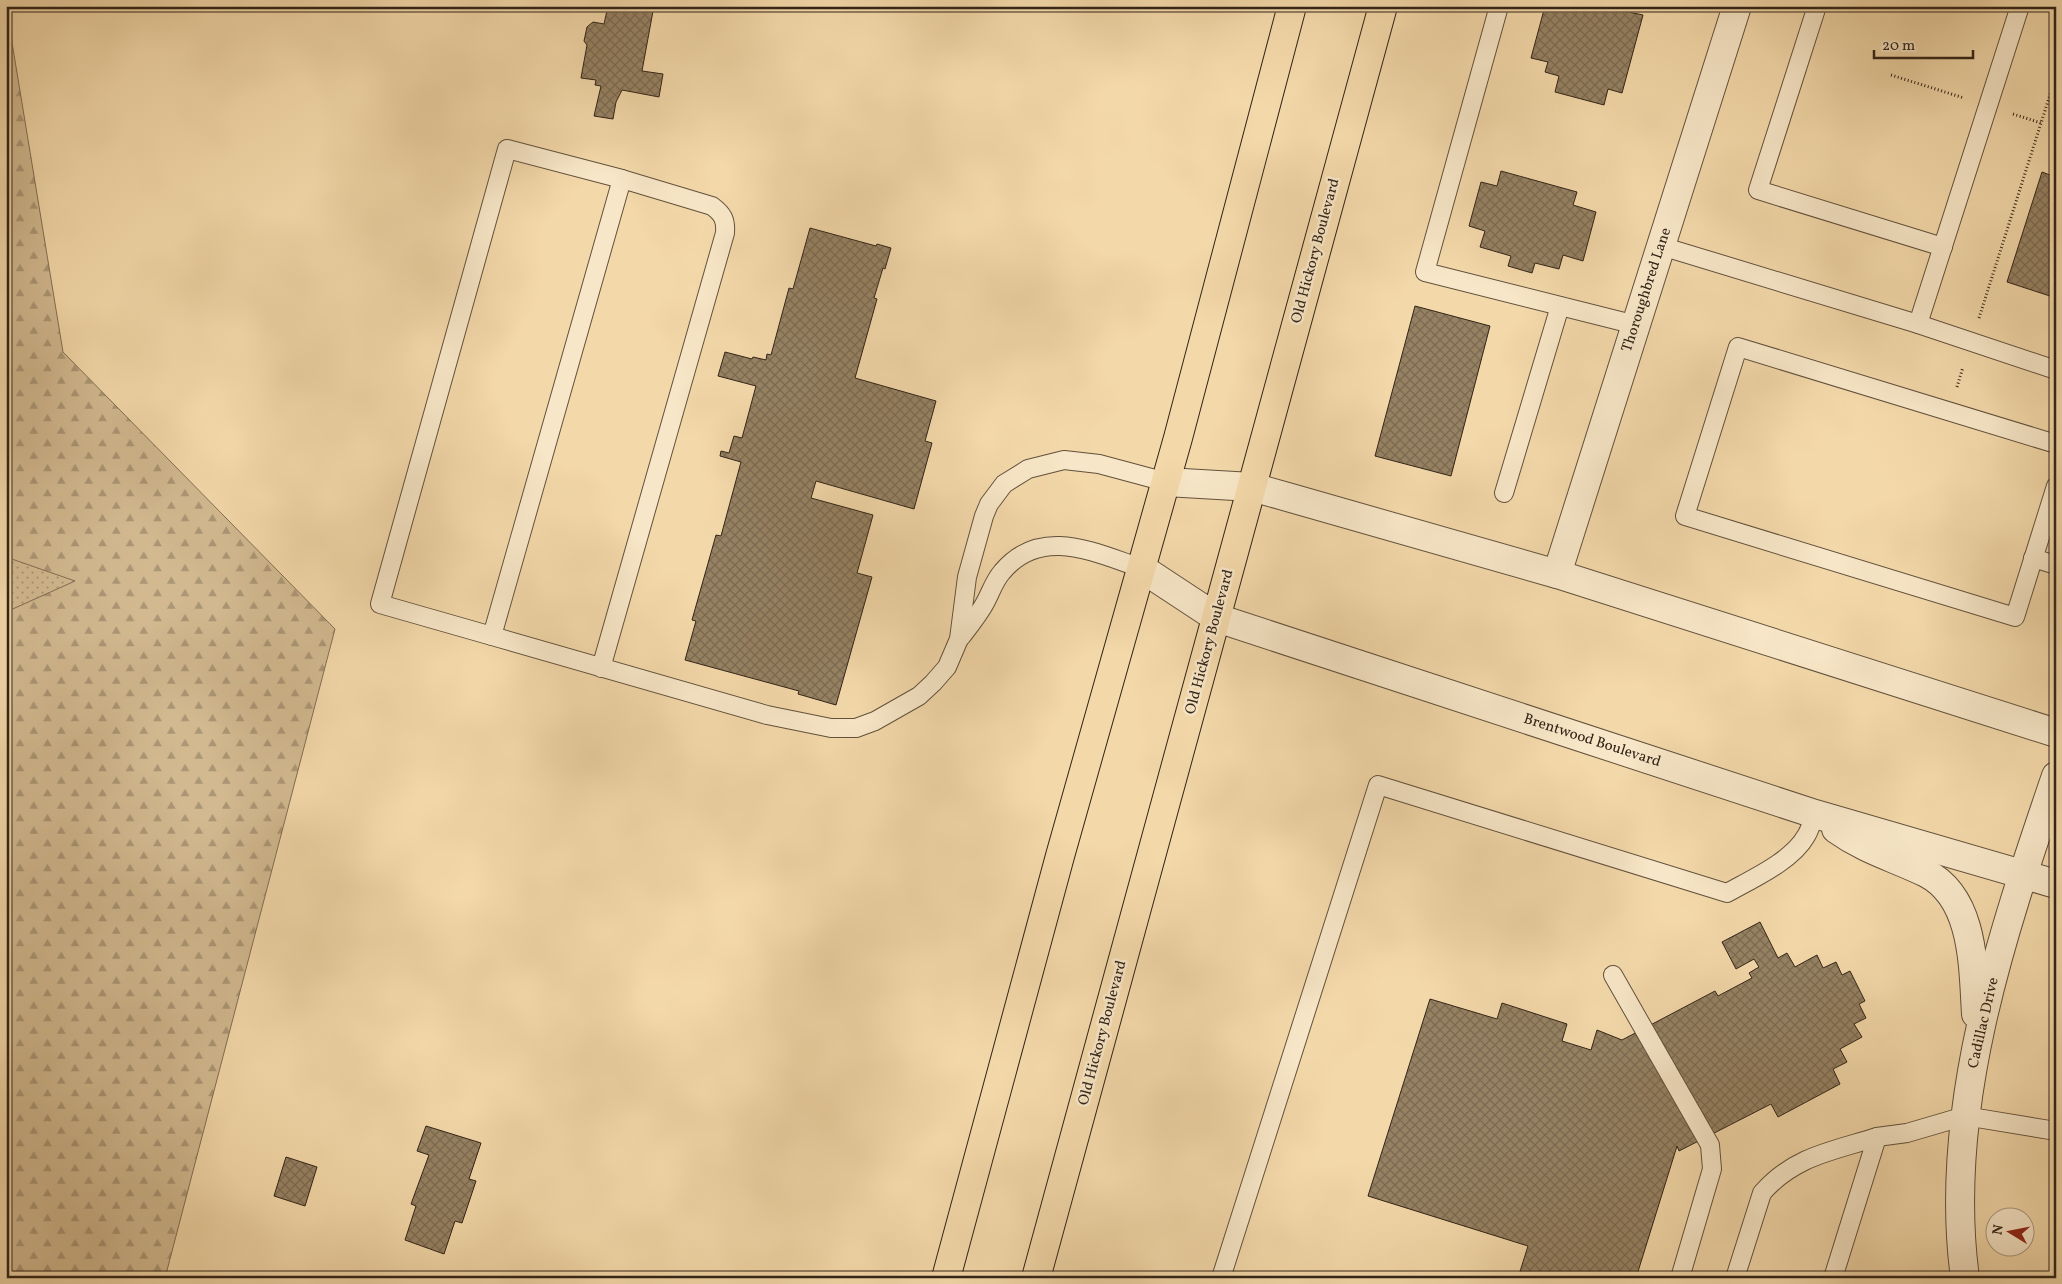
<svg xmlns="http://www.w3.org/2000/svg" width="2062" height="1284" viewBox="0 0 2062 1284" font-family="Vollkorn,serif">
<defs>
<pattern id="forest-firs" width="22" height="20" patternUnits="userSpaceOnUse" patternTransform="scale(1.25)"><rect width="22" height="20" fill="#d2b990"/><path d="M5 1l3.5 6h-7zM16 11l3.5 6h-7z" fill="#ab9675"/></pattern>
<pattern id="park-dots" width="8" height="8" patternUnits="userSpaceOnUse" patternTransform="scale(1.25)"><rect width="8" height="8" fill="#d2b990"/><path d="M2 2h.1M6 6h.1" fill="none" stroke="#ab9675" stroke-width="1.8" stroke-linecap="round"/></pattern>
<pattern id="building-cross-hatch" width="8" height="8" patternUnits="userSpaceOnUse" patternTransform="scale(1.25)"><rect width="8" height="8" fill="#968263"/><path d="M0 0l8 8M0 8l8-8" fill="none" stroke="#7b6a51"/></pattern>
</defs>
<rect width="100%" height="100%" fill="#f3d8a9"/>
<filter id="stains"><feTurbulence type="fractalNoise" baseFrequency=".004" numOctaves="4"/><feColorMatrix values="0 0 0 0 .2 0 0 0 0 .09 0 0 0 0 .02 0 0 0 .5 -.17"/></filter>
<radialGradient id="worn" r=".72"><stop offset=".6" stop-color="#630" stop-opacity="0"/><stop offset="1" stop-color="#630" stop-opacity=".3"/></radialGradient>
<path fill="url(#forest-firs)" stroke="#826e54" d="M 6,6 L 63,352 L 335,629 L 165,1278 L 6,1278 Z"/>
<path fill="url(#park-dots)" stroke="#826e54" d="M 6,557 L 75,581 L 6,612 Z"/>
<g fill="url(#building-cross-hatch)" stroke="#322418">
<path d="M 608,6 L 657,6 L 656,11 L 653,11 L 642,71 L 663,74 L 659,97 L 622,90 L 616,102 L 613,119 L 594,116 L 601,86 L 595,85 L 596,80 L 581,78 L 587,45 L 584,41 L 587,27 L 593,22 L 604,24 Z"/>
<path d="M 1545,6 L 1630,6 L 1629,12 L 1643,15 L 1622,93 L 1608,89 L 1604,105 L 1555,92 L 1559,76 L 1545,72 L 1548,62 L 1531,58 Z"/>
<path d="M 2056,156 L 2056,298 L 2007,282 L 2042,172 L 2050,175 Z"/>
<path d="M 1501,171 L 1577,192 L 1573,205 L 1596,212 L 1583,261 L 1563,255 L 1559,269 L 1535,263 L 1532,273 L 1508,266 L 1511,256 L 1480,247 L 1485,231 L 1469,226 L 1481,182 L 1497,186 Z"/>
<path d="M 810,228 L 876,246 L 877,244 L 891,248 L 885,269 L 883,268 L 874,298 L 877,299 L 855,378 L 936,401 L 925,441 L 932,443 L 914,509 L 816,481 L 811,498 L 873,515 L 857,573 L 872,577 L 836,705 L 798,694 L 799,691 L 685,660 L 696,621 L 692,620 L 716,535 L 721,536 L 741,462 L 720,456 L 721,451 L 729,453 L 734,436 L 742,438 L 756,386 L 718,376 L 725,352 L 752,359 L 753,357 L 766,360 L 767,354 L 771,355 L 789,288 L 793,289 Z"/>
<path d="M 1415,306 L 1490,326 L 1451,476 L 1375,456 Z"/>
<path d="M 1760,922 L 1778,958 L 1787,953 L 1795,967 L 1817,955 L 1823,968 L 1836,962 L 1842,975 L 1850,971 L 1865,1001 L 1859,1004 L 1866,1018 L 1854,1024 L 1862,1037 L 1840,1049 L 1847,1062 L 1833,1069 L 1840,1084 L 1778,1117 L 1771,1104 L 1679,1151 L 1677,1146 L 1636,1278 L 1518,1278 L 1528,1246 L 1368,1196 L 1430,999 L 1497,1019 L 1502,1003 L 1567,1024 L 1562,1041 L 1591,1050 L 1597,1030 L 1622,1040 L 1715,991 L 1718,996 L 1752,978 L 1749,973 L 1759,967 L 1754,959 L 1736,969 L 1722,942 Z"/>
<path d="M 426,1126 L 481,1143 L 469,1179 L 476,1181 L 462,1223 L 455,1221 L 444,1254 L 405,1240 L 416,1206 L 411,1204 L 429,1155 L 417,1151 Z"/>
<path d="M 286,1157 L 317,1167 L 305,1206 L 274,1196 Z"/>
</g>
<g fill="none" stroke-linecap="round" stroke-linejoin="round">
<g stroke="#62513c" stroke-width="20">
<g id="service">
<path d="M 1499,6 L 1425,272 L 1636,325"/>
<path d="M 1817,6 L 1758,190 L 1943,247"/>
<path d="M 1661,246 L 1918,324 L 2056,370"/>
<path d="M 1918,324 L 2020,6"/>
<path d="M 2056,444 L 1738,347 L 1685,516 L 2015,617 L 2056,486"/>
<path d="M 1504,493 L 1560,306"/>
<path d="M 2033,558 L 2056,565"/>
<path d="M 492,636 L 380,604 L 507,149 L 622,179"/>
<path d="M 961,637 C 970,625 981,612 987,599 C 992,589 995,580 1002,572 C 1041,525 1095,553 1141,568"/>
<path d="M 601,668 L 725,233 C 726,220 723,214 712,206 L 622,179 L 492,636 L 767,715 L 831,728 L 856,728 L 875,721 L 919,696 L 933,683 L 947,667 L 959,639 L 967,577 L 984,516 L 989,504 L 1004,484 L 1028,469 L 1064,460 L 1099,464 L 1166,482"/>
<path d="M 1613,975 L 1710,1145 L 1712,1169 L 1680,1278"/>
<path d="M 1221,1278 L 1378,785 L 1727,893 C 1752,879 1792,861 1806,836 C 1810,830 1812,821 1815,814"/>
<path d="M 1735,1278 L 1762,1193 C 1794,1156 1833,1151 1877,1137"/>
<path d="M 1833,1278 L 1877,1137 L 1907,1133 L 1965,1116 L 2056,1131"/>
</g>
</g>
<g stroke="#62513c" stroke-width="30">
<g id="minor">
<path d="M 1166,482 L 1252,487 L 1291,498 L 1557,574 L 2056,733"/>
<path d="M 1141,568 L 1217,618 L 1815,814 L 2056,884"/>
<path d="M 1557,574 L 1737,6"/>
<path d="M 1836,829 C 1867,851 1893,857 1926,873 C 1975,898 1973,968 1976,1014"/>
<path d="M 1965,1278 C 1942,1109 2002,934 2056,776"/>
</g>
</g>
<g stroke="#322418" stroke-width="30">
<g id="primary">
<path d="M 946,1278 L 1060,856 L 1178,438 L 1292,6"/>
<path d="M 1036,1278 L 1383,6"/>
</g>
</g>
<g stroke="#322418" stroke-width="3" stroke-dasharray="1 2.5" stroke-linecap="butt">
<path d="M 1891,75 L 1964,98"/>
<path d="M 2013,114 L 2041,123"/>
<path d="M 1979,318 L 2056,76"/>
<path d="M 1957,387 L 1963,367"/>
</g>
<use href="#service" stroke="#f7e6c7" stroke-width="18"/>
<use href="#minor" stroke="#f7e6c7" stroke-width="28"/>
<use href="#primary" stroke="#f3d8a9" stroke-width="28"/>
</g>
<g text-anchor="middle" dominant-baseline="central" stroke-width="5" stroke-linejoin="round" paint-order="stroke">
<g font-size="15" fill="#322418" stroke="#f7e6c7">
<text transform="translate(1316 251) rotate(-75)">Old Hickory Boulevard</text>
<text transform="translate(1647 290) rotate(-72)">Thoroughbred Lane</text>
<text transform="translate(1210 642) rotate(-75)">Old Hickory Boulevard</text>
<text transform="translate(1592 741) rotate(18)">Brentwood Boulevard</text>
<text transform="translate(1984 1023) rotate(-77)">Cadillac Drive</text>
<text transform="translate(1103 1033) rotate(-75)">Old Hickory Boulevard</text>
</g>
</g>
<rect width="2062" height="1284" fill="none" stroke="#f3d8a9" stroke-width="25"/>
<rect x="8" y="8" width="2047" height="1269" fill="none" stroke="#322418" stroke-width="2.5"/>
<rect x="12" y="12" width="2037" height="1259" fill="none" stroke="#322418"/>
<g transform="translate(2010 1232) rotate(280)"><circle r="24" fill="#f7e6c7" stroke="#a89881"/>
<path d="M0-4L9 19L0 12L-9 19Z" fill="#8f2418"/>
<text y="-8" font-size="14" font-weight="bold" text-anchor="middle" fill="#322418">N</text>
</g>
<path d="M1874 50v8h99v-8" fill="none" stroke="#322418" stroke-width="2.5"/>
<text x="1882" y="50" font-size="15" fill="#322418" stroke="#f7e6c7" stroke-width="4" paint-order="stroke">20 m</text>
<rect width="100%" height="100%" filter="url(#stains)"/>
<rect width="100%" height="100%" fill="url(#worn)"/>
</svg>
